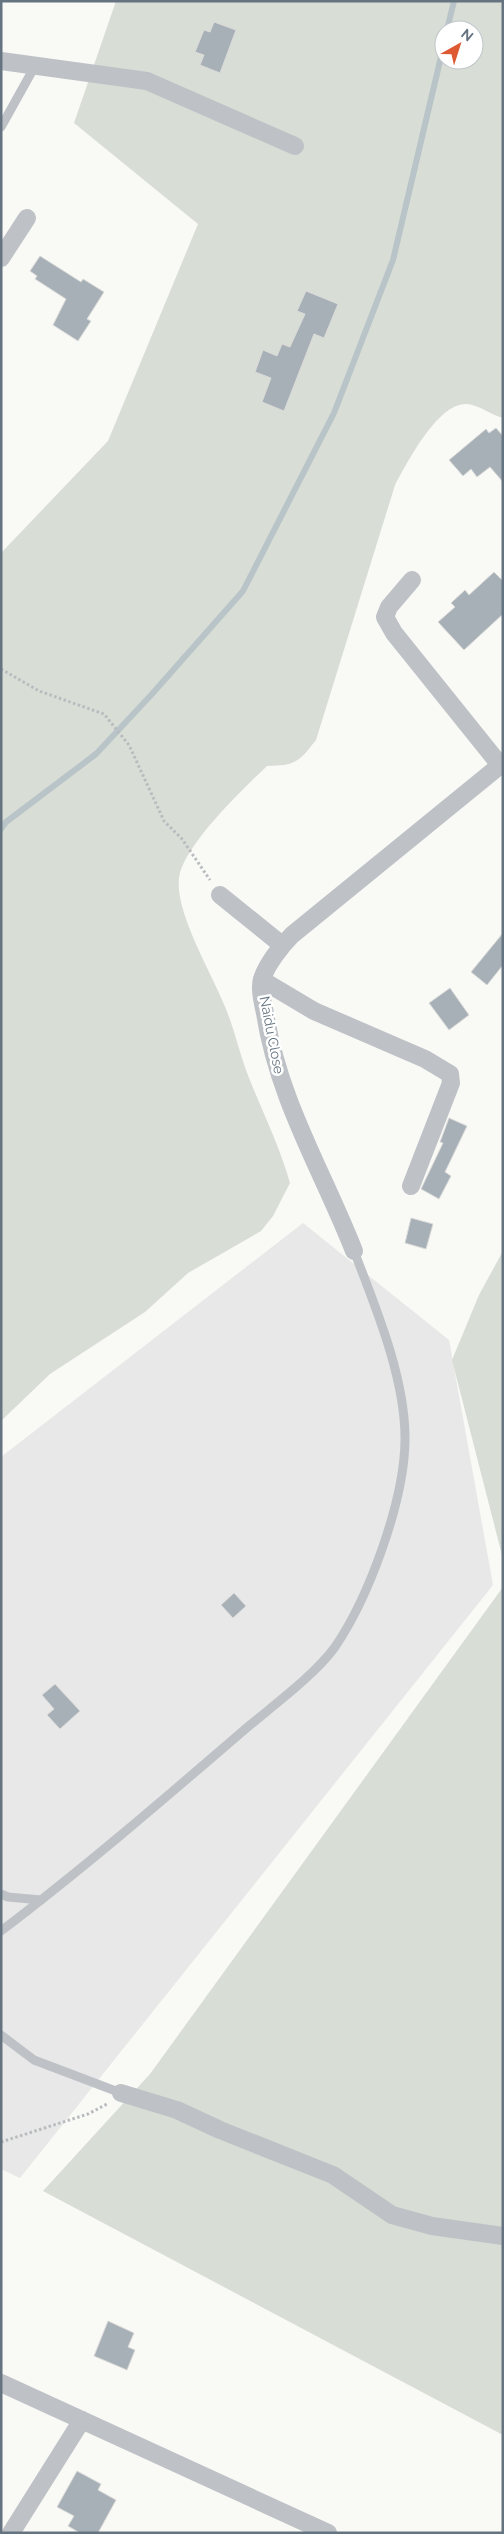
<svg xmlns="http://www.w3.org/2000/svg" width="504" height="2534" viewBox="0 0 504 2534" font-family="Raleway,sans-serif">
<rect width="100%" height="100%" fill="#f9f9f6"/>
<path fill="#e7e8e7" d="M 303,1223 L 449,1340 L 493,1585 L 20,2178 L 1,2169 L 1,1457 Z"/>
<g fill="#d8ddd6" fill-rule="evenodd">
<path d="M 116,1 L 503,1 L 503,418 C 491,415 479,405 467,404 C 438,402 407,463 395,485 L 316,740 C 298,763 296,765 267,766 C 243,789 183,846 179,878 C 175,912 210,970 223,1002 C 234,1026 239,1053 249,1078 C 263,1113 280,1147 290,1183 L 273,1216 L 261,1231 L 188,1273 L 145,1312 L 50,1374 L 1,1421 L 1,553 L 108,441 L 198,224 L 74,123 ZM 444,30 L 474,30 L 474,60 L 444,60 Z"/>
<path d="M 503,1251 L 503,1559 L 452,1360 L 479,1295 Z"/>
<path d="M 503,1587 L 503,2435 L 43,2191 L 150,2074 Z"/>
</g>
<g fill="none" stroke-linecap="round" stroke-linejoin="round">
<g stroke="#b8c4c8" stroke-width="6">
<path d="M 447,30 L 454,1"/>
<path d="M 1,829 L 6,822 L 96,754 L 152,694 L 243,591 L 334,413 L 393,260 L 444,44"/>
</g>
</g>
<g fill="#a7b0b6" stroke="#dadad9">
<path d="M 214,22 L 236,30 L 220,73 L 200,65 L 204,55 L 195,52 L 204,30 L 210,32 Z"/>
<path d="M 40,256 L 81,282 L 83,279 L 104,292 L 87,319 L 91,321 L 78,341 L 53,325 L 66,299 L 35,279 L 37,276 L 30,271 Z"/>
<path d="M 306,291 L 338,304 L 324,338 L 314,334 L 284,411 L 262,402 L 271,378 L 255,372 L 263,350 L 277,356 L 282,344 L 290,347 L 305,314 L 297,311 Z"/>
<path d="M 496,428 L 503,436 L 503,482 L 490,467 L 477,477 L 471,469 L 463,476 L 449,460 L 486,429 L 489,433 Z"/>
<path d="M 494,572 L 503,581 L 503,614 L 464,650 L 438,622 L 455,607 L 451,603 L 465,590 L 469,595 Z"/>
<path d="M 503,933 L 503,965 L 487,985 L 471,972 Z"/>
<path d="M 450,988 L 469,1015 L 449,1030 L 429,1003 Z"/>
<path d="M 449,1118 L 467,1126 L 445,1172 L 451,1176 L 439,1199 L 421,1189 L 443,1143 L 440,1142 Z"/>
<path d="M 411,1218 L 433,1224 L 426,1249 L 405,1243 Z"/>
<path d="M 234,1593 L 246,1606 L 233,1618 L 221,1605 Z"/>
<path d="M 55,1684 L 80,1711 L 60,1729 L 47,1715 L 54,1709 L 42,1695 Z"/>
<path d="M 108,2321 L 134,2333 L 128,2347 L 135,2350 L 127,2370 L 94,2356 Z"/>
<path d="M 77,2471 L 101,2484 L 98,2490 L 116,2500 L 98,2533 L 80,2533 L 68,2526 L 74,2516 L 57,2507 Z"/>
</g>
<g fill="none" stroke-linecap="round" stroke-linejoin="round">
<g stroke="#b9bcbf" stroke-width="3" stroke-dasharray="2.5 2.5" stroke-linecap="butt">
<path d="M 1,669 L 39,691 L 104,714 L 129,745 L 164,821 L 182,839 L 210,880"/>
<path d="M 1,2142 L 88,2114 L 107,2104"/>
</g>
<g stroke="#bec2c6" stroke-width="9">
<path d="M 1,127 L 35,66"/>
<path d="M 1,1894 L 8,1897 L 41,1900"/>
<path d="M 1,1931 C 84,1868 164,1799 243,1731 C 271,1707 314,1676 335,1647 C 369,1597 404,1502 405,1441 C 406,1380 376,1308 354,1251"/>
<path d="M 1,2035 L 34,2060 L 121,2093"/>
</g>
<g stroke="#bec2c6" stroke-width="18">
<path d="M 1,61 L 147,81 L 295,146"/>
<path d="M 1,258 L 27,218"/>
<path d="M 412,580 L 389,607 L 385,617 L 394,633 L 500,765"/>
<path d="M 220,895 L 282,945"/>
<path d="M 262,980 L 314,1011 L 425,1059 L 450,1074 L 451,1083 L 411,1186"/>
<path d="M 354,1251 C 323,1172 278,1099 265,1013 C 263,1004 259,988 262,979 C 267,964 281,946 292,935 L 503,763"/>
<path d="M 121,2093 L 177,2110 L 220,2130 L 333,2175 L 392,2215 L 432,2226 L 503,2236"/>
<path d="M 1,2383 L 328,2533"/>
<path d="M 11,2533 L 82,2420"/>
</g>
</g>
<g text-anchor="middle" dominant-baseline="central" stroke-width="5" stroke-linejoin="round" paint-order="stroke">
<g font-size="14" fill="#657480" stroke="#fff">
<text transform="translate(272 1035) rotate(79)">Naidu Close</text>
</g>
</g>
<rect width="504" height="2534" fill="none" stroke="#657480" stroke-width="5"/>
<g transform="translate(459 45) rotate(39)"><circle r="24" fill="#ffffff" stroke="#c1c7cc"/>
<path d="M0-4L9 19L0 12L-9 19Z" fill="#dd5a32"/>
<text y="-8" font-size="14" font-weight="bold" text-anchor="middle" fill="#657480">N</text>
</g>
</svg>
